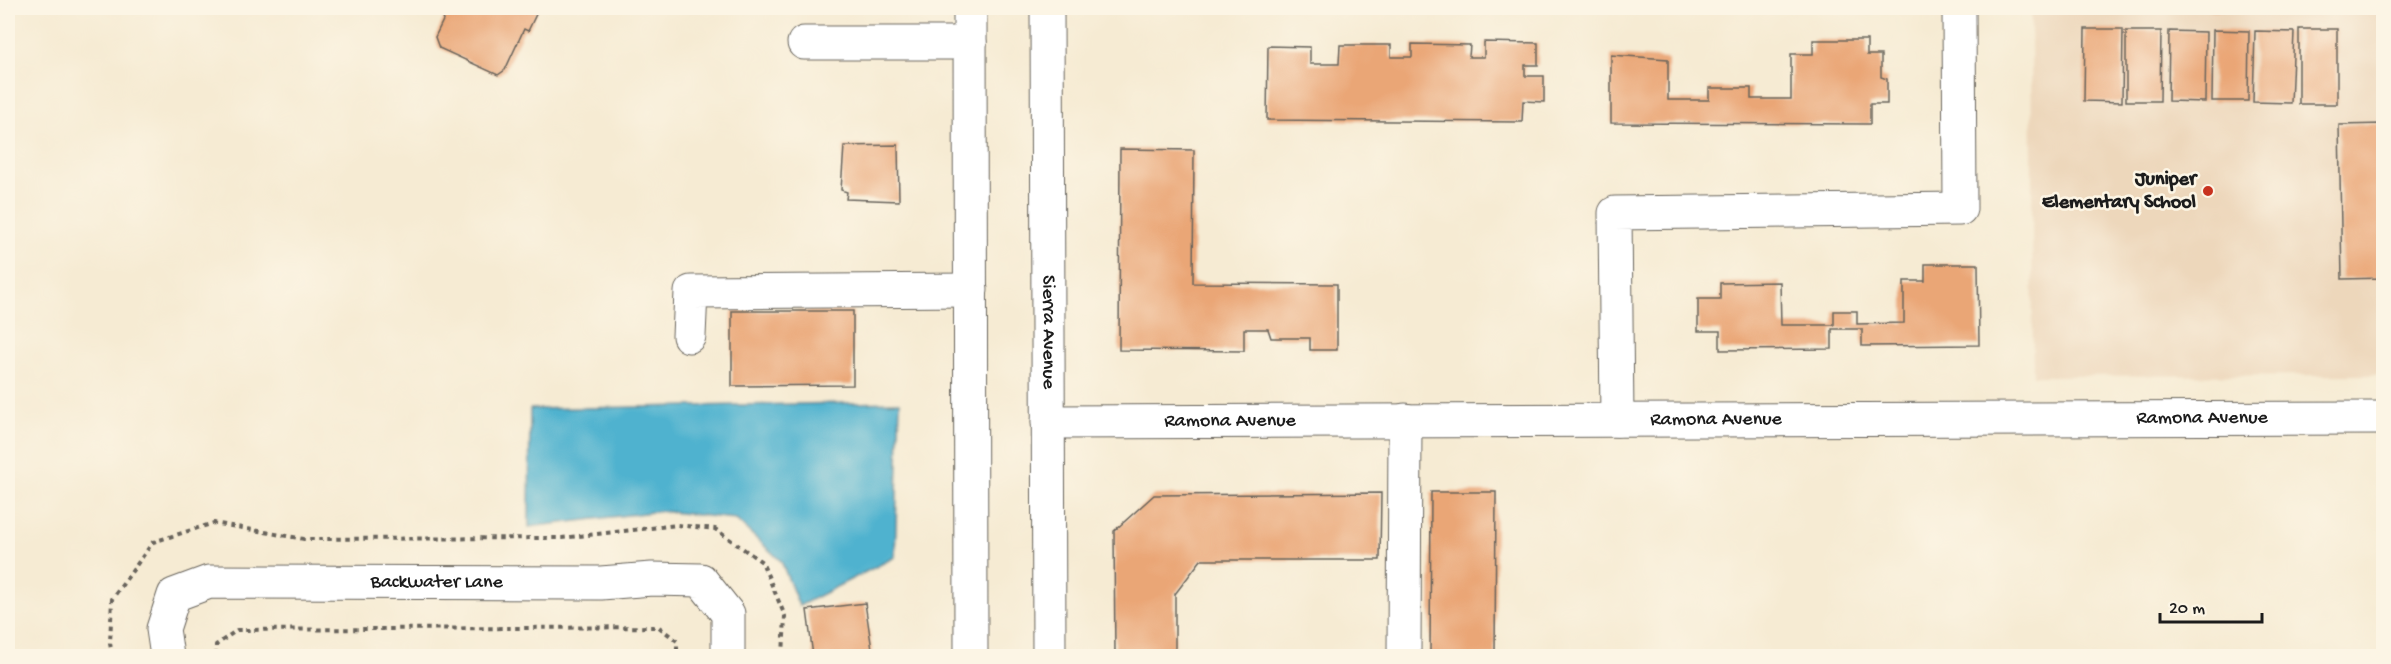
<svg xmlns="http://www.w3.org/2000/svg" width="2391" height="664" viewBox="0 0 2391 664" font-family="'Gochi Hand',sans-serif">
<rect width="100%" height="100%" fill="#fcf5e5"/>
<filter id="ink" filterUnits="userSpaceOnUse"><feTurbulence type="fractalNoise" baseFrequency=".0167" numOctaves="2"/><feDisplacementMap in="SourceGraphic" scale="12" xChannelSelector="R" yChannelSelector="G"/><feConvolveMatrix kernelMatrix="1 2 1 2 8 2 1 2 1" color-interpolation-filters="sRGB"/></filter>
<filter id="wash" filterUnits="userSpaceOnUse"><feTurbulence type="fractalNoise" baseFrequency=".008" numOctaves="4" result="noise"/><feDisplacementMap in="SourceGraphic" scale="24" xChannelSelector="R" yChannelSelector="G"/><feGaussianBlur stdDeviation="1.35" result="paint"/><feColorMatrix in="noise" values="0 0 0 0 0 0 0 0 0 0 0 0 0 0 0 0 0 1.4 0 .05"/><feComposite in="paint" operator="in"/></filter>
<g filter="url(#wash)">
<rect width="100%" height="100%" fill="#f6ebd3"/>
<path fill="#edd7bb" d="M 2031,8 L 2383,8 L 2383,375 L 2033,376 Z"/>
<path fill="#50b2cf" stroke="#366776" stroke-width="1.5" d="M 900,402 L 895,557 L 799,606 L 781,561 L 735,519 L 661,511 L 529,527 L 530,409 Z"/>
<g id="blocks">
<g fill="#eaa676">
<path d="M 449,8 L 539,8 L 528,31 L 524,29 L 505,70 L 498,75 L 439,48 L 435,37 Z"/>
<rect x="2211" y="8" width="33" height="2"/>
<path d="M 2085,29 L 2123,29 L 2122,102 L 2084,101 Z"/>
<rect x="2299" y="29" width="38" height="75"/>
<path d="M 2213,30 L 2249,31 L 2248,101 L 2212,101 Z"/>
<path d="M 2126,31 L 2161,31 L 2160,101 L 2126,101 Z"/>
<path d="M 2169,31 L 2206,32 L 2205,102 L 2168,101 Z"/>
<path d="M 2255,31 L 2294,32 L 2291,103 L 2253,102 Z"/>
<path d="M 1813,40 L 1867,40 L 1867,55 L 1881,55 L 1881,77 L 1887,79 L 1887,104 L 1870,104 L 1870,124 L 1611,123 L 1611,55 L 1668,59 L 1668,100 L 1709,100 L 1709,88 L 1751,88 L 1751,99 L 1791,99 L 1791,54 L 1813,54 Z"/>
<path d="M 1484,42 L 1538,43 L 1538,65 L 1525,65 L 1525,76 L 1544,76 L 1544,102 L 1523,101 L 1522,122 L 1267,120 L 1268,46 L 1310,47 L 1310,64 L 1339,64 L 1340,45 L 1391,45 L 1391,57 L 1412,57 L 1412,44 L 1470,45 L 1469,57 L 1484,57 Z"/>
<path d="M 2384,124 L 2384,278 L 2342,279 L 2339,125 Z"/>
<path d="M 898,145 L 899,201 L 846,199 L 847,192 L 841,190 L 844,146 Z"/>
<path d="M 1120,149 L 1194,150 L 1193,283 L 1337,284 L 1337,350 L 1310,350 L 1310,338 L 1271,338 L 1268,329 L 1244,329 L 1244,351 L 1119,350 Z"/>
<path d="M 1925,264 L 1978,264 L 1979,345 L 1862,346 L 1862,329 L 1832,329 L 1832,349 L 1720,350 L 1720,331 L 1698,331 L 1698,299 L 1720,299 L 1720,283 L 1780,282 L 1781,325 L 1834,325 L 1834,311 L 1857,311 L 1857,324 L 1904,323 L 1904,281 L 1925,281 Z"/>
<path d="M 732,311 L 853,311 L 853,385 L 732,386 Z"/>
<path d="M 1431,492 L 1496,492 L 1495,656 L 1430,656 Z"/>
<path d="M 1381,493 L 1380,560 L 1201,560 L 1175,594 L 1175,656 L 1115,656 L 1114,531 L 1154,495 Z"/>
<path d="M 865,603 L 873,656 L 813,656 L 807,610 Z"/>
<rect x="624" y="650" width="11" height="6"/>
</g>
</g>
</g>
<g filter="url(#ink)">
<use href="#blocks" fill-opacity="0" stroke="#68645c" stroke-width="1.5"/>
<g fill="none" stroke-linecap="round" stroke-linejoin="round">
<g stroke="#68645c" stroke-width="35">
<g id="minor">
<path d="M 804,43 L 970,43"/>
<path d="M 689,336 L 691,292 L 971,290"/>
<path d="M 1617,420 L 1615,213 L 1960,209 L 1959,8"/>
<path id="s1" d="M 1048,422 L 2384,418"/>
<path id="s2" d="M 167,656 L 163,629 L 174,595 L 209,582 L 601,583 L 652,579 L 701,580 L 728,614 L 728,656"/>
<path d="M 1404,656 L 1405,420"/>
</g>
</g>
<g stroke="#68645c" stroke-width="35">
<g id="major">
<path d="M 970,8 L 971,656"/>
<path id="s3" d="M 1047,8 L 1049,656"/>
</g>
</g>
<g stroke="#68645c" stroke-width="4" stroke-dasharray="4.5 4.5" stroke-linecap="butt">
<path d="M 112,656 L 110,643 L 112,599 L 153,542 L 214,523 L 304,539 L 562,538 L 677,525 L 715,529 L 762,562 L 785,616 L 783,656"/>
<path d="M 216,656 L 216,645 L 237,630 L 659,627 L 677,641 L 677,656"/>
</g>
<use href="#minor" stroke="#fff" stroke-width="33"/>
<use href="#major" stroke="#fff" stroke-width="33"/>
</g>
</g>
<circle fill="#c8321e" stroke="#fcf5e5" stroke-width="2" cx="2208" cy="191" r="6"/>
<g text-anchor="middle" dominant-baseline="central" stroke-width="5" stroke-linejoin="round" paint-order="stroke">
<g font-size="20" font-weight="bold" fill="#1c1c1c" stroke="#fcf5e5" text-anchor="end">
<text x="2196" y="180">Juniper<tspan x="2196" dy="23">Elementary School</tspan></text>
</g>
<g font-size="20" fill="#1c1c1c" stroke="#fcf5e5">
<text stroke="none"><textPath href="#s3" startOffset="324">Sierra Avenue</textPath></text>
<text stroke="none"><textPath href="#s1" startOffset="1154">Ramona Avenue</textPath></text>
<text stroke="none"><textPath href="#s1" startOffset="668">Ramona Avenue</textPath></text>
<text stroke="none"><textPath href="#s1" startOffset="182">Ramona Avenue</textPath></text>
<text stroke="none"><textPath href="#s2" startOffset="328">Backwater Lane</textPath></text>
</g>
</g>
<rect width="2391" height="664" fill="none" stroke="#fcf5e5" stroke-width="30"/>
<path d="M2160 613v9h102v-9" fill="none" stroke="#1c1c1c" stroke-width="3"/>
<text x="2169" y="613" font-size="18" fill="#1c1c1c" stroke="#fcf5e5" stroke-width="4.5" paint-order="stroke">20 m</text>
</svg>
